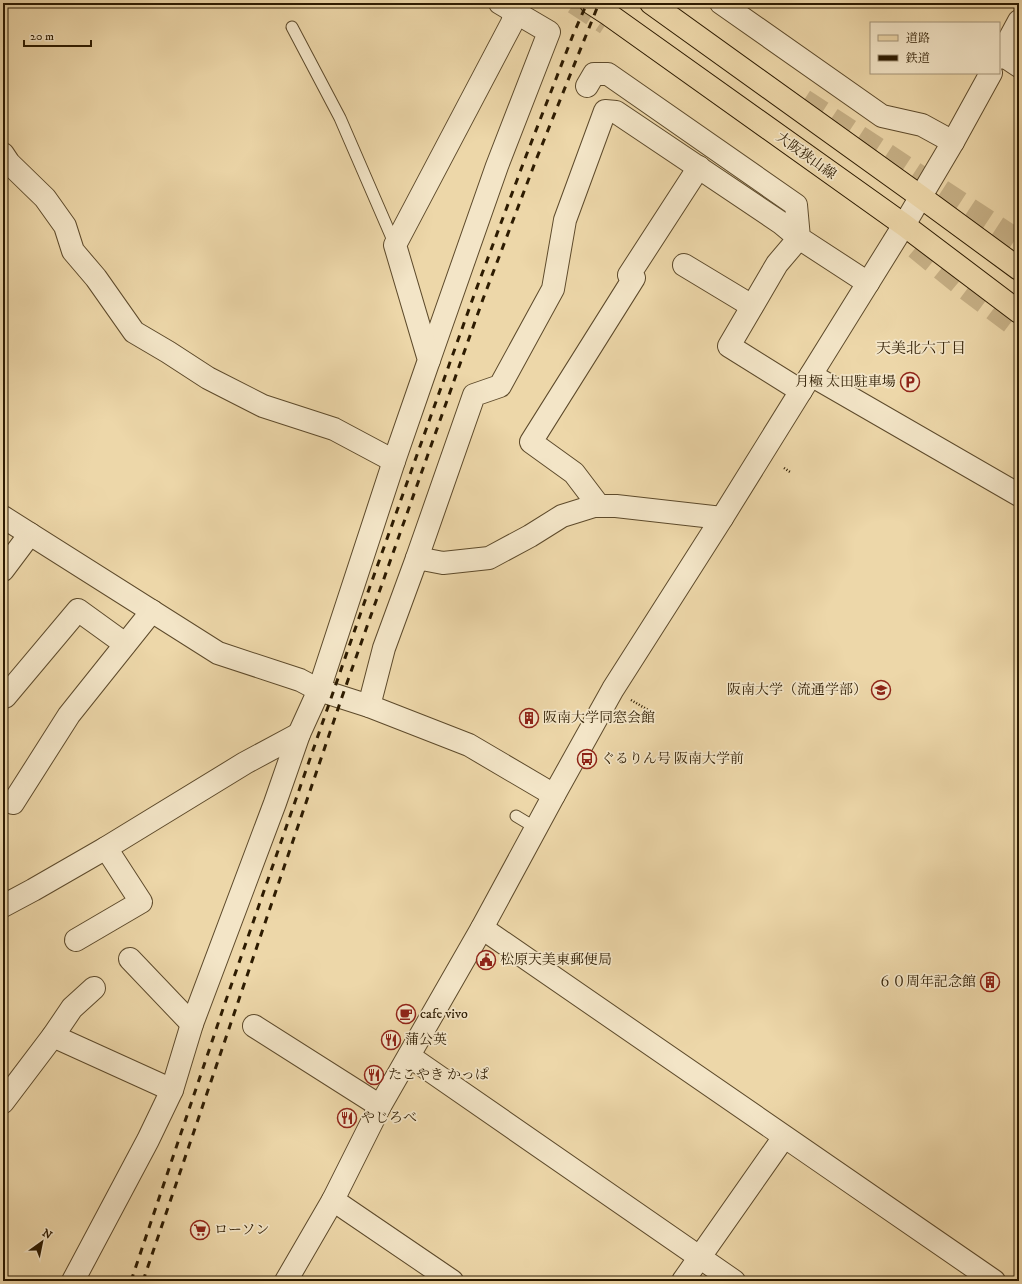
<svg xmlns="http://www.w3.org/2000/svg" width="1022" height="1284" viewBox="0 0 1022 1284" font-family="'IM FELL DW Pica','Noto Serif JP',serif">
<rect width="100%" height="100%" fill="#edd7a9"/>
<filter id="stains"><feTurbulence type="fractalNoise" baseFrequency=".005" numOctaves="4"/><feColorMatrix values="0 0 0 0 .2 0 0 0 0 .09 0 0 0 0 .02 0 0 0 .5 -.17"/></filter>
<radialGradient id="worn" r=".72"><stop offset=".6" stop-color="#630" stop-opacity="0"/><stop offset="1" stop-color="#630" stop-opacity=".3"/></radialGradient>
<g fill="none" stroke-linecap="round" stroke-linejoin="round">
<g stroke="#c7b187" stroke-width="22" stroke-dasharray="22 11" stroke-linecap="butt">
<path d="M 574,3 L 606,24"/>
<path d="M 804,100 L 1019,241"/>
<path d="M 890,227 L 963,287 L 1019,329"/>
</g>
<g stroke="#5d4a2b" stroke-width="13">
<g id="lane">
<path d="M 292,27 L 340,118 L 395,245"/>
<path d="M 516,816 L 536,828"/>
</g>
</g>
<g stroke="#5d4a2b" stroke-width="24">
<g id="street">
<path d="M 721,3 L 882,116 L 922,125 L 953,142"/>
<path d="M 1001,54 L 1019,66"/>
<path d="M 999,58 L 1019,21"/>
<path d="M 587,86 L 594,74 L 608,74 L 796,205 L 799,238 L 868,283"/>
<path d="M 3,154 L 9,163 L 45,198 L 65,226 L 73,251 L 96,278 L 134,332 L 168,352 L 208,378 L 263,406 L 334,429 L 394,461"/>
<path d="M 684,265 L 752,306"/>
<path d="M 429,360 L 497,166 L 549,32 L 515,12"/>
<path d="M 811,375 L 1019,495"/>
<path d="M 599,506 L 574,473 L 531,442 L 634,278 L 629,275 L 699,167"/>
<path d="M 3,517 L 218,653 L 300,680 L 319,690 L 369,706 L 469,745 L 554,795"/>
<path d="M 417,558 L 474,395 L 500,386 L 553,289 L 565,220 L 605,111 L 616,112 L 781,223 L 799,238 L 777,264 L 729,346 L 801,391"/>
<path d="M 3,570 L 30,534"/>
<path d="M 3,696 L 5,697 L 78,610 L 125,644"/>
<path d="M 369,706 L 384,648 L 417,558 L 443,563 L 489,558 L 530,536 L 562,516 L 594,506 L 616,506 L 722,518"/>
<path d="M 13,803 L 69,715 L 152,611"/>
<path d="M 3,906 L 33,890 L 106,848 L 245,763 L 299,734"/>
<path d="M 482,928 L 994,1281"/>
<path d="M 76,940 L 141,902 L 106,848"/>
<path d="M 130,959 L 192,1024"/>
<path d="M 254,1026 L 380,1106"/>
<path d="M 53,1036 L 172,1090"/>
<path d="M 409,1056 L 734,1281"/>
<path d="M 3,1102 L 53,1036 L 72,1008 L 94,988"/>
<path d="M 333,1200 L 452,1281"/>
<path d="M 73,1281 L 148,1140 L 172,1090 L 192,1024 L 275,803 L 299,734 L 319,690 L 394,461 L 429,360 L 395,245 L 512,23 L 515,12 L 500,3"/>
<path d="M 286,1281 L 333,1200 L 380,1106 L 482,928 L 554,795 L 613,689 L 722,518 L 904,225 L 953,142 L 991,73"/>
<path d="M 683,1281 L 784,1137"/>
</g>
</g>
<g stroke="#2d1b01" stroke-width="24">
<g id="primary">
<path d="M 591,3 L 608,14 L 904,225 L 1019,312"/>
<path d="M 651,3 L 921,197 L 1019,269"/>
</g>
</g>
<g stroke="#2d1b01" stroke-width="2.5" stroke-dasharray="1 2" stroke-linecap="butt">
<path d="M 784,468 L 790,472"/>
<path d="M 631,700 L 655,714"/>
</g>
<use href="#lane" stroke="#f3e5c7" stroke-width="11"/>
<use href="#street" stroke="#f3e5c7" stroke-width="22"/>
<use href="#primary" stroke="#edd7a9" stroke-width="22"/>
<g stroke="#2d1b01" stroke-width="3" stroke-dasharray="7 7" stroke-linecap="butt">
<path d="M 131,1281 L 225,1003 L 368,592 L 473,298 L 526,156 L 573,35 L 587,3"/>
<path d="M 143,1281 L 342,697 L 483,299 L 536,160 L 599,3"/>
</g>
</g>
<defs>
<g id="parking-ring" transform="scale(1)"><circle r="9.5" fill="#f3e5c7" stroke="#8f2418" stroke-width="1.5"/><path d="M-3.5-5.5H1a3.5 3.5 0 0 1 0 7H-1V5.5H-3.5ZM-1-3.4V-.6H.8a1.4 1.4 0 0 0 0-2.8Z" fill="#8f2418"/></g>
<g id="university-ring" transform="scale(1)"><circle r="9.5" fill="#f3e5c7" stroke="#8f2418" stroke-width="1.5"/><path d="M0-5L7-2L0 1L-7-2ZM-4 1L0 2.5L4 1V4Q0 6-4 4Z" fill="#8f2418"/></g>
<g id="building-ring" transform="scale(1)"><circle r="9.5" fill="#f3e5c7" stroke="#8f2418" stroke-width="1.5"/><path d="M-4-6H4V6H1V3H-1V6H-4ZM-2.5-4.3h1.7v1.8h-1.7ZM.8-4.3h1.7v1.8H.8ZM-2.5-1h1.7V.8h-1.7ZM.8-1h1.7V.8H.8Z" fill="#8f2418"/></g>
<g id="bus-ring" transform="scale(1)"><circle r="9.5" fill="#f3e5c7" stroke="#8f2418" stroke-width="1.5"/><path d="M-5-6H5V4H4V6H2V4H-2V6H-4V4H-5ZM-3.5-4V0h7V-4ZM-3.5 1.2v1.5H-2V1.2ZM2 1.2v1.5H3.5V1.2Z" fill="#8f2418"/></g>
<g id="civic-ring" transform="scale(1)"><circle r="9.5" fill="#f3e5c7" stroke="#8f2418" stroke-width="1.5"/><path d="M-.6-6.5H3V-4.5H.6V-3L4-1V1h2V6H-6V1h2V-1L-.6-3ZM-1.2 2.5V6h2.4V2.5Z" fill="#8f2418"/></g>
<g id="cafe-ring" transform="scale(1)"><circle r="9.5" fill="#f3e5c7" stroke="#8f2418" stroke-width="1.5"/><path d="M-5.5-4.5H6V0H3Q3 3.5 0 3.5H-2.5Q-5.5 3.5-5.5 0ZM3-3.2v2h1.7v-2ZM-6 4.5H4V6H-6Z" fill="#8f2418"/></g>
<g id="restaurant-ring" transform="scale(1)"><circle r="9.5" fill="#f3e5c7" stroke="#8f2418" stroke-width="1.5"/><path d="M-5-6h1v4h1v-4h1v4h1v-4h1v5L-1.5 .5V6h-2V.5L-5-1ZM5-6V6H3V1.5H1.5Q1.5-4 5-6Z" fill="#8f2418"/></g>
<g id="supermarket-ring" transform="scale(1)"><circle r="9.5" fill="#f3e5c7" stroke="#8f2418" stroke-width="1.5"/><path d="M-6-5.5h2.5l.6 2H6L4.5 2H-2.5L-4.4-4H-6ZM-1.5 3.2a1.3 1.3 0 1 0 .1 0ZM3 3.2a1.3 1.3 0 1 0 .1 0Z" fill="#8f2418"/></g>
</defs>
<g fill-rule="evenodd">
<use href="#parking-ring" x="910" y="382"/>
<use href="#university-ring" x="881" y="690"/>
<use href="#building-ring" x="529" y="718"/>
<use href="#bus-ring" x="587" y="759"/>
<use href="#civic-ring" x="486" y="960"/>
<use href="#building-ring" x="990" y="982"/>
<use href="#cafe-ring" x="406" y="1014"/>
<use href="#restaurant-ring" x="391" y="1040"/>
<use href="#restaurant-ring" x="374" y="1075"/>
<use href="#restaurant-ring" x="347" y="1118"/>
<use href="#supermarket-ring" x="200" y="1230"/>
</g>
<g text-anchor="middle" dominant-baseline="central" stroke-width="3.5" stroke-linejoin="round" paint-order="stroke">
<g font-size="14" fill="#2d1b01" stroke="#f3e5c7">
<text transform="translate(806 156) rotate(36)">大阪狭山線</text>
</g>
<g font-size="14" fill="#2d1b01" stroke="#f3e5c7" text-anchor="start">
<text x="896" y="382" text-anchor="end">月極 太田駐車場</text>
<text x="867" y="690" text-anchor="end">阪南大学（流通学部）</text>
<text x="543" y="718">阪南大学同窓会館</text>
<text x="601" y="759">ぐるりん号 阪南大学前</text>
<text x="500" y="960">松原天美東郵便局</text>
<text x="976" y="982" text-anchor="end">６０周年記念館</text>
<text x="420" y="1014">cafe vivo</text>
<text x="405" y="1040">蒲公英</text>
<text x="388" y="1075">たこやき かっぱ</text>
<text x="361" y="1118">やじろべ</text>
<text x="214" y="1230">ローソン</text>
</g>
<g font-size="15" fill="#2d1b01" stroke="#f3e5c7">
<text x="921" y="348">天美北六丁目</text>
</g>
</g>
<rect width="1022" height="1284" fill="none" stroke="#edd7a9" stroke-width="16"/>
<rect x="4" y="4" width="1014" height="1276" fill="none" stroke="#2d1b01" stroke-width="2"/>
<rect x="8" y="8" width="1006" height="1268" fill="none" stroke="#2d1b01"/>
<rect x="870" y="22" width="130" height="52" fill="#f3e5c7" stroke="#a49478"/>
<rect x="878" y="35" width="20" height="6" fill="#edd7a9" stroke="#a49478"/>
<text x="906" y="42" font-size="12" fill="#2d1b01">道路</text>
<rect x="878" y="55" width="20" height="6" fill="#2d1b01" stroke="#a49478"/>
<text x="906" y="62" font-size="12" fill="#2d1b01">鉄道</text>
<g transform="translate(42 1242) rotate(33)" stroke="#f3e5c7" stroke-width="3" paint-order="stroke">
<path d="M0-3L7 15L0 10L-7 15Z" fill="#2d1b01"/>
<text y="-6" font-size="11" font-weight="bold" text-anchor="middle" fill="#2d1b01">N</text>
</g>
<path d="M24 40v6h67v-6" fill="none" stroke="#2d1b01" stroke-width="2"/>
<text x="30" y="40" font-size="12" fill="#2d1b01" stroke="#f3e5c7" stroke-width="3" paint-order="stroke">20 m</text>
<rect width="100%" height="100%" filter="url(#stains)"/>
<rect width="100%" height="100%" fill="url(#worn)"/>
</svg>
